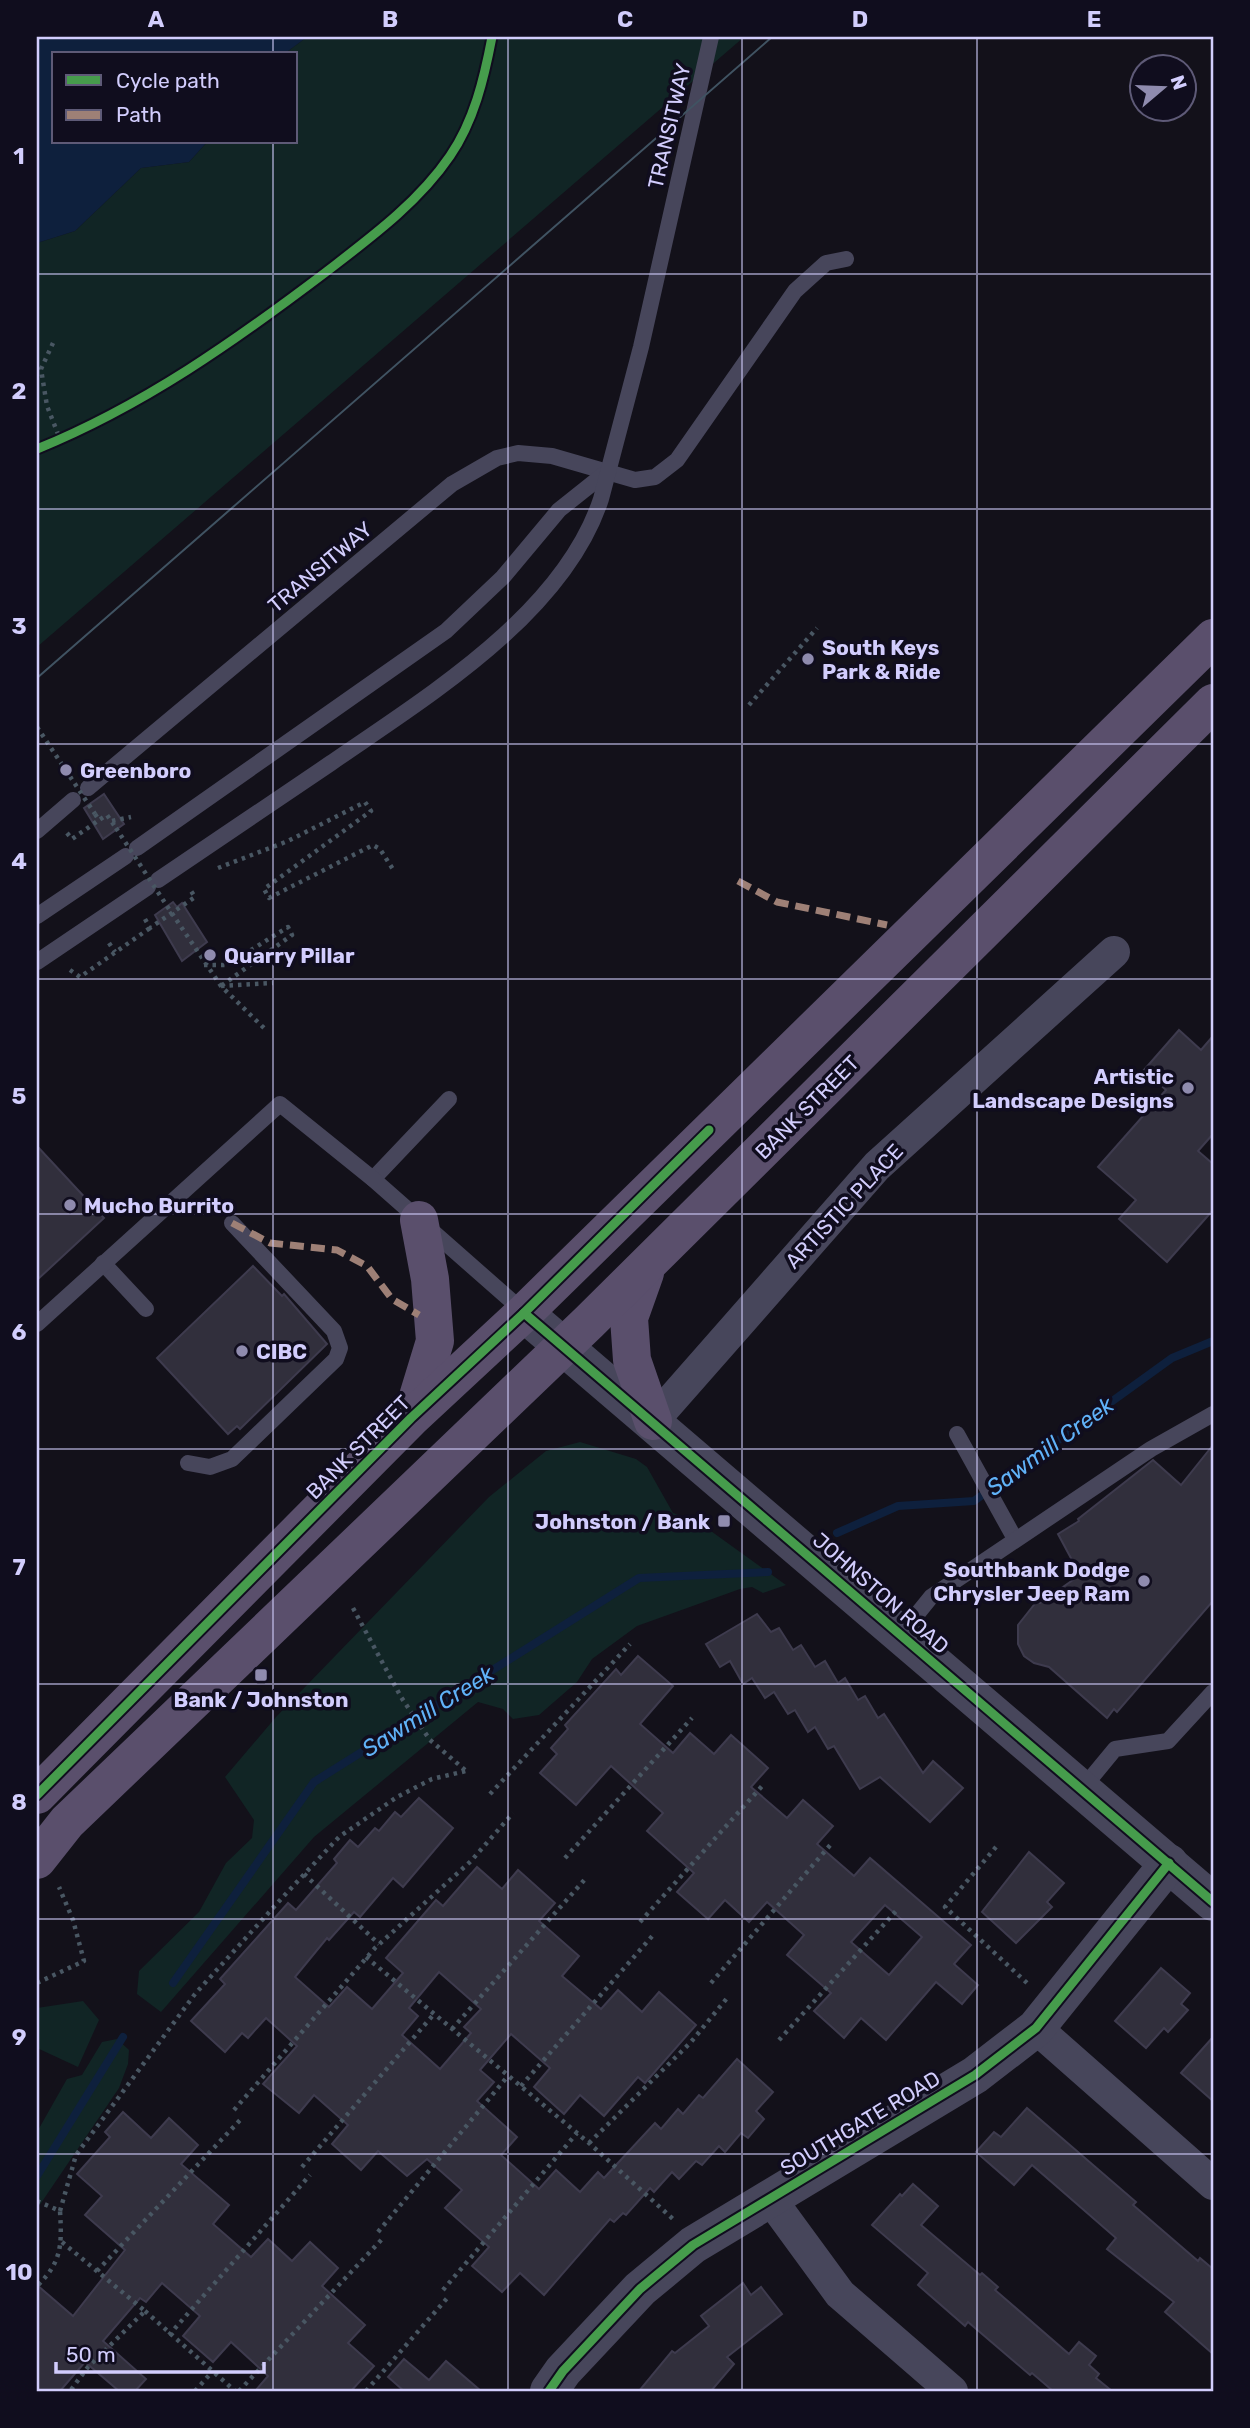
<svg xmlns="http://www.w3.org/2000/svg" width="1250" height="2428" viewBox="0 0 1250 2428" font-family="Rubik,sans-serif">
<rect width="100%" height="100%" fill="#13111a"/>
<g fill="#112525">
<path d="M 307,37 L 744,37 L 37,647 L 37,243 L 75,231 L 141,168 L 189,162 L 207,142 L 296,142 L 296,54 L 284,54 Z"/>
<path d="M 580,1442 L 636,1459 L 647,1467 L 673,1513 L 697,1521 L 786,1585 L 763,1593 L 752,1587 L 740,1589 L 637,1626 L 592,1659 L 577,1682 L 539,1715 L 513,1719 L 503,1709 L 478,1702 L 314,1837 L 161,2012 L 137,1994 L 139,1971 L 199,1912 L 226,1863 L 252,1838 L 254,1820 L 225,1777 L 276,1717 L 489,1497 L 546,1451 Z"/>
<path d="M 83,2001 L 99,2020 L 78,2067 L 37,2048 L 37,2008 Z"/>
<path d="M 117,2039 L 129,2050 L 128,2064 L 119,2088 L 37,2209 L 37,2132 L 67,2079 L 82,2075 L 102,2042 Z"/>
</g>
<path fill="#0e203d" d="M 37,37 L 307,37 L 284,54 L 54,54 L 54,142 L 207,142 L 189,162 L 141,168 L 75,231 L 37,243 Z"/>
<g fill="none" stroke-linecap="round" stroke-linejoin="round">
<g stroke="#0e203d" stroke-width="8">
<path d="M 837,1533 L 898,1506 L 974,1501 L 1172,1358 L 1213,1341"/>
<path d="M 173,1983 L 314,1782 L 639,1578 L 768,1572"/>
<path d="M 37,2176 L 123,2037"/>
</g>
</g>
<g fill="#312f3c" stroke="#3e3b4e" stroke-width="2" fill-rule="evenodd">
<path d="M 104,794 L 124,824 L 103,839 L 84,808 Z"/>
<path d="M 173,902 L 177,907 L 182,903 L 207,942 L 182,961 L 155,915 Z"/>
<path d="M 1179,1030 L 1201,1050 L 1213,1036 L 1213,1134 L 1198,1151 L 1213,1164 L 1213,1210 L 1167,1262 L 1119,1219 L 1136,1200 L 1098,1167 L 1166,1090 L 1144,1070 Z"/>
<path d="M 37,1146 L 104,1218 L 37,1280 Z"/>
<path d="M 253,1266 L 282,1296 L 284,1294 L 327,1344 L 240,1429 L 237,1426 L 228,1434 L 157,1358 Z"/>
<path d="M 1213,1445 L 1213,1601 L 1117,1712 L 1114,1709 L 1107,1718 L 1049,1667 L 1034,1663 L 1024,1656 L 1018,1644 L 1018,1625 L 1037,1601 L 1040,1603 L 1080,1575 L 1058,1534 L 1079,1521 L 1078,1519 L 1153,1460 L 1181,1485 Z"/>
<path d="M 757,1614 L 771,1632 L 779,1628 L 793,1650 L 801,1645 L 815,1667 L 825,1661 L 838,1683 L 845,1678 L 858,1700 L 865,1696 L 878,1718 L 884,1714 L 923,1773 L 933,1761 L 963,1788 L 930,1822 L 880,1777 L 860,1789 L 834,1746 L 828,1749 L 815,1727 L 808,1732 L 795,1710 L 788,1714 L 774,1692 L 765,1698 L 752,1678 L 743,1684 L 730,1661 L 720,1667 L 706,1644 Z"/>
<path d="M 638,1656 L 673,1686 L 640,1724 L 673,1753 L 690,1733 L 714,1754 L 731,1735 L 768,1768 L 751,1787 L 787,1818 L 803,1800 L 833,1826 L 817,1844 L 854,1876 L 870,1858 L 971,1945 L 954,1964 L 978,1985 L 962,2004 L 936,1982 L 886,2040 L 861,2018 L 844,2038 L 814,2011 L 831,1993 L 787,1955 L 804,1935 L 767,1902 L 749,1922 L 725,1900 L 708,1919 L 677,1892 L 694,1873 L 647,1831 L 663,1813 L 611,1766 L 576,1805 L 540,1773 L 557,1754 L 551,1748 L 568,1729 L 565,1725 L 616,1669 L 621,1675 ZM 885,1905 L 922,1937 L 889,1975 L 851,1942 Z"/>
<path d="M 419,1798 L 453,1828 L 403,1887 L 393,1878 L 360,1917 L 354,1912 L 329,1940 L 327,1938 L 295,1977 L 329,2007 L 347,1987 L 372,2009 L 403,1973 L 386,1958 L 436,1900 L 443,1906 L 477,1867 L 502,1889 L 518,1870 L 555,1903 L 539,1921 L 579,1956 L 562,1976 L 601,2009 L 618,1990 L 642,2012 L 659,1992 L 696,2025 L 645,2083 L 638,2077 L 604,2116 L 580,2095 L 564,2114 L 534,2087 L 550,2068 L 511,2034 L 480,2070 L 494,2082 L 477,2101 L 517,2137 L 501,2155 L 539,2189 L 556,2170 L 580,2192 L 598,2172 L 604,2178 L 655,2123 L 661,2129 L 678,2109 L 683,2114 L 699,2095 L 703,2098 L 737,2059 L 773,2092 L 756,2111 L 764,2119 L 748,2138 L 741,2133 L 725,2152 L 719,2146 L 702,2165 L 696,2161 L 679,2179 L 672,2172 L 654,2192 L 650,2188 L 626,2215 L 623,2213 L 614,2222 L 610,2219 L 544,2295 L 520,2273 L 502,2292 L 472,2266 L 489,2247 L 445,2208 L 462,2190 L 427,2159 L 407,2176 L 378,2151 L 361,2170 L 332,2144 L 348,2125 L 314,2095 L 299,2113 L 263,2084 L 297,2046 L 266,2018 L 248,2038 L 242,2033 L 225,2052 L 191,2021 L 225,1984 L 220,1979 L 288,1903 L 296,1910 L 337,1863 L 334,1859 L 350,1840 L 358,1847 L 375,1828 L 379,1831 L 395,1812 L 401,1817 ZM 439,1972 L 481,2009 L 464,2027 L 471,2033 L 440,2069 L 402,2035 L 418,2016 L 409,2008 Z"/>
<path d="M 1029,1852 L 1064,1883 L 1047,1902 L 1052,1907 L 1016,1943 L 982,1912 Z"/>
<path d="M 1161,1968 L 1190,1993 L 1181,2004 L 1188,2010 L 1168,2032 L 1164,2028 L 1146,2048 L 1115,2021 Z"/>
<path d="M 1213,2037 L 1213,2101 L 1181,2073 Z"/>
<path d="M 1027,2108 L 1136,2202 L 1133,2205 L 1198,2261 L 1200,2258 L 1213,2269 L 1213,2354 L 1165,2312 L 1174,2302 L 1107,2249 L 1116,2238 L 1032,2165 L 1014,2185 L 976,2152 L 994,2132 L 1001,2137 Z"/>
<path d="M 123,2112 L 151,2138 L 169,2118 L 198,2145 L 181,2164 L 229,2205 L 213,2224 L 251,2257 L 268,2239 L 292,2261 L 310,2242 L 338,2268 L 322,2286 L 365,2325 L 348,2343 L 374,2366 L 351,2391 L 255,2391 L 268,2376 L 231,2342 L 213,2362 L 183,2336 L 200,2316 L 162,2283 L 146,2302 L 140,2298 L 103,2341 L 146,2379 L 135,2391 L 119,2391 L 85,2362 L 60,2391 L 37,2391 L 37,2285 L 73,2316 L 125,2250 L 85,2215 L 102,2196 L 77,2174 L 110,2137 L 105,2132 Z"/>
<path d="M 913,2184 L 938,2206 L 921,2225 L 980,2275 L 982,2273 L 998,2287 L 995,2290 L 1069,2354 L 1079,2342 L 1096,2356 L 1089,2365 L 1099,2374 L 1096,2378 L 1112,2391 L 1053,2391 L 1032,2373 L 1030,2375 L 968,2322 L 965,2326 L 918,2285 L 928,2273 L 872,2225 L 900,2194 L 902,2196 Z"/>
<path d="M 743,2283 L 751,2295 L 761,2287 L 782,2314 L 727,2357 L 734,2364 L 711,2391 L 639,2391 L 672,2351 L 675,2353 L 709,2326 L 701,2316 Z"/>
<path d="M 404,2359 L 429,2380 L 446,2361 L 481,2391 L 404,2391 L 388,2377 Z"/>
</g>
<g fill="none" stroke-linecap="round" stroke-linejoin="round">
<g stroke="#495763" stroke-width="4.5" stroke-dasharray="3.5 5" stroke-linecap="butt">
<path d="M 53,343 L 41,369 L 47,406 L 60,439"/>
<path d="M 749,705 L 817,628"/>
<path d="M 95,814 L 99,820 L 107,815 L 116,828"/>
<path d="M 112,821 L 131,817"/>
<path d="M 67,833 L 72,839 L 99,820"/>
<path d="M 218,868 L 288,841 L 365,802 L 371,811 L 264,889 L 269,898 L 373,845 L 380,849 L 394,871"/>
<path d="M 167,906 L 221,986 L 267,1031"/>
<path d="M 145,919 L 150,928 L 195,897 L 189,888"/>
<path d="M 109,943 L 115,952"/>
<path d="M 204,965 L 227,965 L 288,927 L 292,935 L 221,986"/>
<path d="M 70,970 L 80,977 L 150,928"/>
<path d="M 221,986 L 273,983"/>
<path d="M 353,1608 L 401,1697 L 430,1740 L 465,1770"/>
<path d="M 490,1794 L 630,1644"/>
<path d="M 996,1847 L 945,1907 L 1027,1983"/>
<path d="M 565,1858 L 692,1718"/>
<path d="M 304,1874 L 379,1944"/>
<path d="M 640,1922 L 763,1785"/>
<path d="M 366,1957 L 589,2143 L 673,2219"/>
<path d="M 37,1983 L 84,1961 L 73,1920 L 59,1887"/>
<path d="M 711,1983 L 832,1843"/>
<path d="M 452,2029 L 587,1877"/>
<path d="M 779,2040 L 897,1910"/>
<path d="M 521,2086 L 654,1934"/>
<path d="M 234,2110 L 375,1948 L 471,1861 L 513,1813"/>
<path d="M 589,2143 L 691,2042 L 728,1997"/>
<path d="M 302,2167 L 434,2014"/>
<path d="M 37,2201 L 60,2211 C 62,2245 62,2262 37,2286"/>
<path d="M 60,2211 L 76,2155 L 195,1994 L 282,1898 L 339,1837 L 397,1797 L 432,1779 L 466,1771"/>
<path d="M 378,2232 L 508,2076"/>
<path d="M 62,2242 L 145,2311 L 88,2367 L 70,2391"/>
<path d="M 97,2271 L 243,2117"/>
<path d="M 443,2290 L 577,2133"/>
<path d="M 145,2311 L 235,2391"/>
<path d="M 169,2335 L 310,2175"/>
<path d="M 195,2391 L 212,2372"/>
<path d="M 239,2391 L 384,2237"/>
<path d="M 366,2391 L 449,2296"/>
</g>
<g stroke="#47465b" stroke-width="16">
<path d="M 88,788 L 452,484 L 497,458 L 518,453 L 552,456 L 635,480 L 655,477 L 677,460 L 795,291 L 826,263 L 846,259"/>
<path d="M 37,831 L 73,800"/>
<path d="M 137,848 L 446,631 L 503,577 L 559,510 L 608,471"/>
<path d="M 158,880 C 216,841 273,802 331,763 C 426,697 563,615 601,499 L 641,347 L 711,37"/>
<path d="M 37,916 L 126,856"/>
<path d="M 37,962 L 148,887"/>
<path d="M 373,1179 L 449,1099"/>
<path d="M 103,1263 L 146,1309"/>
<path d="M 37,1324 L 280,1104 L 373,1179 L 524,1312"/>
<path d="M 957,1434 L 1015,1539"/>
<path d="M 188,1463 L 210,1467 L 232,1459 L 336,1359 L 340,1348 L 334,1331 L 232,1223"/>
<path d="M 901,1634 L 931,1597 L 1151,1449 L 1213,1414"/>
<path d="M 1082,1789 L 1115,1749 L 1168,1741 L 1213,1692"/>
</g>
<g stroke="#47465b" stroke-width="32">
<path d="M 653,1421 L 877,1166 L 1114,952"/>
<path d="M 1036,2028 L 1213,2184"/>
<path d="M 769,2197 L 840,2294 L 952,2391"/>
</g>
<g stroke="#47465b" stroke-width="38">
<path d="M 524,1313 L 1213,1902"/>
<path d="M 549,2391 L 563,2371 L 640,2289 L 693,2245 L 975,2075 L 1036,2028 L 1169,1863"/>
</g>
<g stroke="#5a4f6c" stroke-width="38">
<path d="M 645,1273 L 629,1318 L 632,1360 L 653,1421"/>
<path d="M 413,1413 L 435,1341 L 430,1279 L 419,1220"/>
<path d="M 37,1795 L 411,1418 L 524,1313 L 1213,638"/>
<path d="M 37,1860 L 67,1822 L 589,1322 L 1213,703"/>
</g>
<path stroke="#405362" stroke-width="2" d="M 37,678 L 772,37"/>
<g stroke="#495763" stroke-width="4.5" stroke-dasharray="3.5 5" stroke-linecap="butt">
<path d="M 37,727 L 95,814"/>
<path d="M 116,828 L 167,906"/>
</g>
<g stroke="#9e8076" stroke-width="7" stroke-dasharray="14 7" stroke-linecap="butt">
<path d="M 738,881 L 777,902 L 887,925"/>
<path d="M 232,1223 L 270,1243 L 337,1250 L 367,1266 L 392,1299 L 419,1315"/>
</g>
<g stroke="#100d1e" stroke-width="13">
<g id="cycleway">
<path d="M 37,449 C 143,406 235,341 326,272 C 370,238 418,203 450,156 C 474,121 484,79 492,37"/>
<path d="M 524,1313 L 1213,1902"/>
<path d="M 37,1795 L 411,1418 L 524,1313 L 709,1130"/>
<path d="M 549,2391 L 563,2371 L 640,2289 L 693,2245 L 975,2075 L 1036,2028 L 1169,1863"/>
</g>
</g>
<use href="#cycleway" stroke="#469c4c" stroke-width="9"/>
</g>
<path fill="none" stroke="#d2cdfd" stroke-width="2" stroke-opacity="0.55" d="M 273,37 L 273,54M 508,37 L 508,2391M 742,37 L 742,2391M 977,37 L 977,2391M 273,142 L 273,2391M 37,274 L 1213,274M 37,509 L 1213,509M 37,744 L 1213,744M 37,979 L 1213,979M 37,1214 L 1213,1214M 37,1449 L 1213,1449M 37,1684 L 1213,1684M 37,1919 L 1213,1919M 37,2154 L 1213,2154"/>
<g fill="#8f8bae" stroke="#100d1e" stroke-width="2.5">
<circle cx="808" cy="659" r="7"/>
<circle cx="66" cy="770" r="7"/>
<circle cx="210" cy="955" r="7"/>
<circle cx="1188" cy="1088" r="7"/>
<circle cx="70" cy="1205" r="7"/>
<circle cx="242" cy="1351" r="7"/>
<rect x="717" y="1514" width="14" height="14" rx="3.5"/>
<circle cx="1144" cy="1581" r="7"/>
<rect x="254" y="1668" width="14" height="14" rx="3.5"/>
</g>
<g text-anchor="middle" dominant-baseline="central" stroke-width="7" stroke-linejoin="round" paint-order="stroke">
<g font-size="21" fill="#d2cdfd" stroke="#100d1e">
<text transform="translate(669 126) rotate(-77)">TRANSITWAY</text>
<text transform="translate(320 567) rotate(-40)">TRANSITWAY</text>
<text transform="translate(807 1107) rotate(-45)">BANK STREET</text>
<text transform="translate(844 1206) rotate(-47)">ARTISTIC PLACE</text>
<text transform="translate(358 1447) rotate(-45)">BANK STREET</text>
<text transform="translate(881 1593) rotate(41)">JOHNSTON ROAD</text>
<text transform="translate(860 2123) rotate(-31)">SOUTHGATE ROAD</text>
</g>
<g font-size="21" font-weight="bold" fill="#d2cdfd" stroke="#100d1e" text-anchor="start">
<text x="822" y="647">South Keys<tspan x="822" dy="24">Park &amp; Ride</tspan></text>
<text x="80" y="770">Greenboro</text>
<text x="224" y="955">Quarry Pillar</text>
<text x="1174" y="1076" text-anchor="end">Artistic<tspan x="1174" dy="24">Landscape Designs</tspan></text>
<text x="84" y="1205">Mucho Burrito</text>
<text x="256" y="1351">CIBC</text>
<text x="710" y="1521" text-anchor="end">Johnston / Bank</text>
<text x="1130" y="1569" text-anchor="end">Southbank Dodge<tspan x="1130" dy="24">Chrysler Jeep Ram</tspan></text>
<text x="261" y="1699" text-anchor="middle">Bank / Johnston</text>
</g>
<g font-size="23" font-style="italic" fill="#60b2f8" stroke="#100d1e">
<text transform="translate(1050 1446) rotate(-36)">Sawmill Creek</text>
<text transform="translate(428 1711) rotate(-32)">Sawmill Creek</text>
</g>
</g>
<rect width="1250" height="2428" fill="none" stroke="#100d1e" stroke-width="77"/>
<rect x="52" y="52" width="245" height="91" fill="#100d1e" stroke="#5e5a77" stroke-width="2"/>
<rect x="66" y="75" width="35" height="10" fill="#469c4c" stroke="#5e5a77" stroke-width="2"/>
<text x="116" y="88" font-size="21" fill="#d2cdfd">Cycle path</text>
<rect x="66" y="110" width="35" height="10" fill="#9e8076" stroke="#5e5a77" stroke-width="2"/>
<text x="116" y="122" font-size="21" fill="#d2cdfd">Path</text>
<g transform="translate(1163 88) rotate(71)"><circle r="33" fill="#100d1e" stroke="#5e5a77" stroke-width="2"/>
<path d="M0-5L12 26L0 18L-12 26Z" fill="#8f8bae"/>
<text y="-10" font-size="19" font-weight="bold" text-anchor="middle" fill="#d2cdfd">N</text>
</g>
<path d="M56 2362v10h208v-10" fill="none" stroke="#d2cdfd" stroke-width="3.5"/>
<text x="66" y="2362" font-size="21" fill="#d2cdfd" stroke="#100d1e" stroke-width="5" paint-order="stroke">50 m</text>
<rect x="38" y="38" width="1174" height="2352" fill="none" stroke="#d2cdfd" stroke-width="2.5"/>
<g font-size="23" text-anchor="middle" font-weight="bold" fill="#d2cdfd">
<text x="156" y="27">A</text>
<text x="390" y="27">B</text>
<text x="625" y="27">C</text>
<text x="860" y="27">D</text>
<text x="1094" y="27">E</text>
<text x="19" y="164">1</text>
<text x="19" y="399">2</text>
<text x="19" y="634">3</text>
<text x="19" y="869">4</text>
<text x="19" y="1104">5</text>
<text x="19" y="1340">6</text>
<text x="19" y="1575">7</text>
<text x="19" y="1810">8</text>
<text x="19" y="2045">9</text>
<text x="19" y="2280">10</text>
</g>
</svg>
